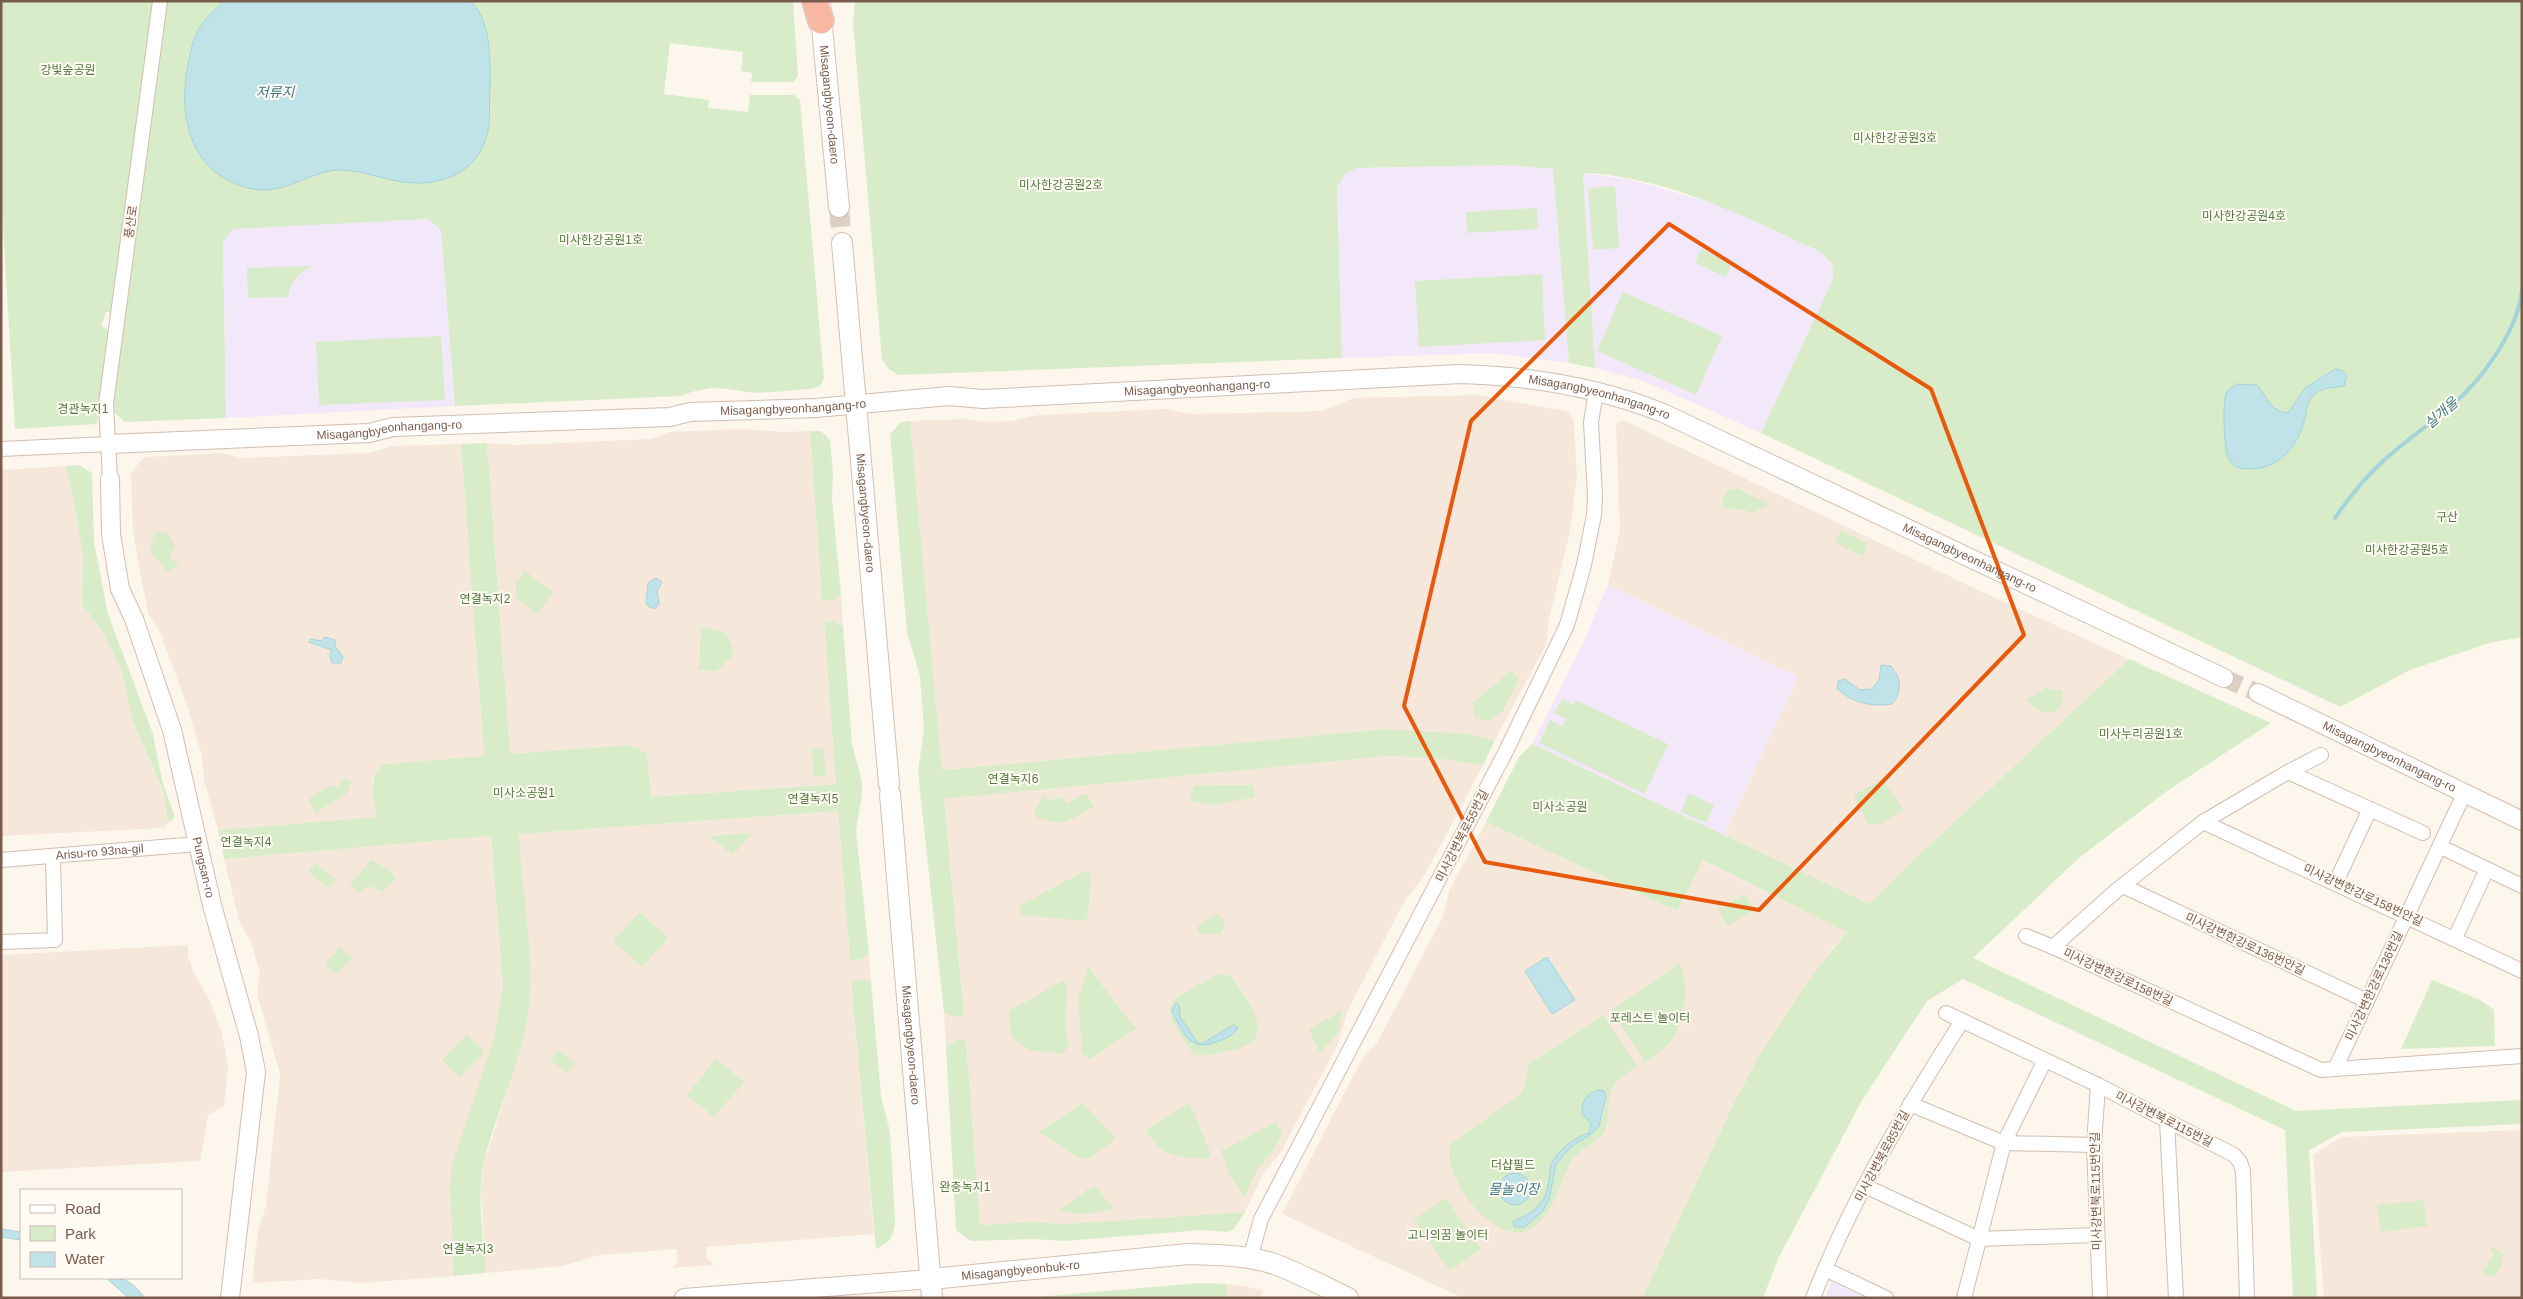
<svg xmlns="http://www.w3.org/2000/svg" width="2523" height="1299" viewBox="0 0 2523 1299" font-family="Helvetica,'Noto Sans KR',sans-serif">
<rect width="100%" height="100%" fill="#fdf6ec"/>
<g fill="#f5e8da">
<path d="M 1476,395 L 1567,411 L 1572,417 L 1574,424 L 1577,480 L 1574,495 L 1571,527 L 1548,623 L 1547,643 L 1495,740 L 1469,734 L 1388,729 L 942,770 L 910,421 L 963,419 L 989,422 L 1011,421 L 1038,415 L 1167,409 L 1191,414 L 1321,411 L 1354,398 Z"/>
<path d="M 1623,420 L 1974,588 L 2129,659 L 1921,853 L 1870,904 L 1724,835 L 1798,677 L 1608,585 L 1620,530 L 1616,424 Z"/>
<path d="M 745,429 L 783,432 L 810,431 L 822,600 L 834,600 L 841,594 L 843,626 L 835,622 L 824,623 L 836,784 L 651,797 L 647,755 L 639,748 L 628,745 L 510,754 L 487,443 L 516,445 L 651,439 L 669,432 Z"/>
<path d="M 461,444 L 484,756 L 384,764 L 372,779 L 376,817 L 218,830 L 204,780 L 202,756 L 187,706 L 160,632 L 148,614 L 133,533 L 131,472 L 145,457 L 221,453 L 242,458 L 369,453 L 392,446 Z"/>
<path d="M 66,466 L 77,519 L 83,557 L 82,604 L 103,633 L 122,671 L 132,720 L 164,794 L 168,823 L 164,828 L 1,836 L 1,470 Z"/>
<path d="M 1388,756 L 1433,758 L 1483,765 L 1423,878 L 1405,900 L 1348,1010 L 1338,1044 L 1280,1154 L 1264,1172 L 1245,1212 L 1065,1224 L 1032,1222 L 980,1225 L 966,1040 L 956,1040 L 946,1046 L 944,1013 L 953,1017 L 964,1016 L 944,799 Z"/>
<path d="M 838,811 L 850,959 L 862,959 L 869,953 L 871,982 L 851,982 L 874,1234 L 706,1247 L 707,1259 L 714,1265 L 672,1268 L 678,1261 L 677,1249 L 600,1255 L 562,1266 L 486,1273 L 481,1191 L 483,1166 L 522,1042 L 530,988 L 518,834 Z"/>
<path d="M 1486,822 L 1677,911 L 1702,860 L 1846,932 L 1831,950 L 1732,1107 L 1642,1298 L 1463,1298 L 1282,1214 L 1363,1057 L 1377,1043 L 1442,918 L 1450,889 Z"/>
<path d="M 491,836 L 503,986 L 494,1038 L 450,1189 L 454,1276 L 362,1283 L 319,1279 L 252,1283 L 258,1230 L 266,1206 L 280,1074 L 257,994 L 260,973 L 251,942 L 240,924 L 224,859 Z"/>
<path d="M 188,945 L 188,956 L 194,973 L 210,1001 L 222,1033 L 228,1067 L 224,1105 L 208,1116 L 200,1161 L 1,1172 L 1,955 Z"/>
<path d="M 2522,1130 L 2522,1298 L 2324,1298 L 2313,1155 L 2341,1137 Z"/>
<path d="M 1225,1284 L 1245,1286 L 1264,1291 L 1258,1298 L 1227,1298 L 1228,1290 Z"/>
</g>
<g fill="#f3e8fa">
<path d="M 1505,165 L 1553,169 L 1569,363 L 1490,353 L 1342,358 L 1337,188 L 1344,175 L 1355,168 Z"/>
<path d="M 1583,173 L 1627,179 L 1717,204 L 1819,251 L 1832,263 L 1833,279 L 1761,433 L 1669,392 L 1636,379 L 1595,368 Z"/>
<path d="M 429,219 L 441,231 L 455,406 L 226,418 L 223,241 L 233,228 Z"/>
<path d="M 1608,585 L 1798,677 L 1724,835 L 1532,744 L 1583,643 Z"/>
<path d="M 1831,1282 L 1866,1298 L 1825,1298 Z"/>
</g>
<g fill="#d8ecc9">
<path d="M 1,1 L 155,1 L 112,313 L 106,312 L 101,326 L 110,331 L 97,424 L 15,429 L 1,194 Z"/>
<path d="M 166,1 L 793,1 L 798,76 L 794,82 L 751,82 L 752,73 L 741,71 L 743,52 L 670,43 L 664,94 L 709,100 L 708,108 L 748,112 L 750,95 L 794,95 L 800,100 L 824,379 L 819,387 L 810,389 C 790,390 768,394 748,392 C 717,388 711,385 680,396 L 455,406 L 441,231 L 429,219 L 233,229 L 223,242 L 226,418 L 125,422 L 110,409 Z"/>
<path d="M 855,1 L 2522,1 L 2522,637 L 2489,643 L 2410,670 L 2340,707 L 1761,433 L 1833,279 L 1832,263 L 1819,251 C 1745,217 1666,176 1583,173 L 1595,368 L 1569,363 L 1553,169 L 1505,165 L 1356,168 L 1344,175 L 1337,188 L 1342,358 L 898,375 L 889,369 L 882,360 L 853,23 Z"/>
<path d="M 1615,186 L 1619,248 L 1593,250 L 1588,188 Z"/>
<path d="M 1537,208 L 1538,229 L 1467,233 L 1466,212 Z"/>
<path d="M 1701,249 L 1732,263 L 1726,277 L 1695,263 Z"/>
<path d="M 312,266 C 298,273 290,282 288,297 L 248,298 L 247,268 Z"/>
<path d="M 1542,274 L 1545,340 L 1419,347 L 1415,281 Z"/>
<path d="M 1623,292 L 1722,336 L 1696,395 L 1597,351 Z"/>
<path d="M 441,336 L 445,400 L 319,405 L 316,342 Z"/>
<path d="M 910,421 L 942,770 L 1388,729 L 1469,734 L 1495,740 L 1483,765 L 1433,758 L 1388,756 L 944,799 L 964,1016 L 953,1017 L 944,1013 L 918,772 L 924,728 L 920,676 L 907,632 L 890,434 L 901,422 Z"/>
<path d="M 810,431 L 821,431 L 830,440 L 833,473 L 832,499 L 841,594 L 834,600 L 822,601 Z"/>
<path d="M 487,443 L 510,754 L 628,745 L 639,748 L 647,755 L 651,797 L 836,784 L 824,622 L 835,622 L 843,626 L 852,744 L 862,782 L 862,794 L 856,830 L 869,953 L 862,959 L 850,960 L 838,811 L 519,834 C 521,893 536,954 528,1013 C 521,1066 494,1114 483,1167 C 477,1201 484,1239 486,1273 L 454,1276 L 450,1189 L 452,1164 L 494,1038 L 503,986 L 491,836 L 224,859 L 218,830 L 376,817 C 375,798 366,776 384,764 L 484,756 L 461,444 Z"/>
<path d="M 79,465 L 92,473 L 94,542 L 108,614 L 153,734 L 162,780 L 175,818 L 168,823 L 164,793 L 132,720 L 122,671 L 103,633 L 82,604 L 83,557 L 77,519 L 66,466 Z"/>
<path d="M 1736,488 L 1769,504 L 1752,514 L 1745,510 L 1724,508 L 1722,503 L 1726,491 Z"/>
<path d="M 158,531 L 168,534 L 175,546 L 169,556 L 179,566 L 168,572 C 155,556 142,551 158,531 Z"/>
<path d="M 1841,531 L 1868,543 L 1863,556 L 1835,543 Z"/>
<path d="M 525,571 L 553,592 L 537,614 L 516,598 L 516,582 Z"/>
<path d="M 701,626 L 726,633 L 733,649 L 731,658 L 716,671 L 699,670 Z"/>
<path d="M 2129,659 L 2271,723 L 2167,791 L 2080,857 L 1973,958 L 2296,1111 L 2522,1100 L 2522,1124 L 2342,1132 L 2309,1150 L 2317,1298 L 2293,1298 L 2285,1130 L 1963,979 L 1927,1001 L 1861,1102 L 1778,1259 L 1763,1298 L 1642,1298 L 1732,1107 L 1758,1058 L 1801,991 L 1846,932 L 1703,860 L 1677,911 L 1486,822 L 1519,757 L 1532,744 L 1870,904 L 1921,853 Z"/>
<path d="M 1511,671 L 1519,680 L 1502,712 L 1488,721 L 1475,717 L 1472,703 Z"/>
<path d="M 2045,688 L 2063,691 C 2064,720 2042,717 2026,700 Z"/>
<path d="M 1562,699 L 1573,705 L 1576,700 L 1668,744 L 1645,794 L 1539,743 L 1550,720 L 1563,726 L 1566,719 L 1554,713 Z"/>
<path d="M 823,748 L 826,776 L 814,777 L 811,749 Z"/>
<path d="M 342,779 L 351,781 L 348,792 L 316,813 L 308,800 L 329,786 L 339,786 Z"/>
<path d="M 1882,779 L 1903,809 L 1881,824 L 1869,825 L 1853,796 Z"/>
<path d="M 1217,785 L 1253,785 L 1255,797 L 1214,805 L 1189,801 L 1194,786 Z"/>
<path d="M 1086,793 L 1094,807 C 1069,820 1064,828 1036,817 L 1034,811 L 1043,796 L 1051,800 L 1063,797 L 1067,803 Z"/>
<path d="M 1689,793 L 1714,805 L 1706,823 L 1681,812 Z"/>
<path d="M 752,833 L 733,855 L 709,836 Z"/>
<path d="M 371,860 L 385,867 L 396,878 L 383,892 L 370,886 L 358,893 L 350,885 Z"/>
<path d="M 315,863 L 336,880 L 329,889 L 308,871 Z"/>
<path d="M 1083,872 L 1091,874 L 1088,916 L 1085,921 L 1021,915 L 1019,906 Z"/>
<path d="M 1745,894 L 1755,910 L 1727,926 L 1718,909 Z"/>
<path d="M 640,912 L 668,938 L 642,967 L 613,941 Z"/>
<path d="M 1218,913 L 1225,924 L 1221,934 L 1199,934 L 1196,928 Z"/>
<path d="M 340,947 L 352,958 L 336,974 L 325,963 Z"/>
<path d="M 1680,963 C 1689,985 1686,1023 1670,1042 C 1663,1050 1653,1056 1645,1062 L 1611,1010 Z"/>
<path d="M 1088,967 L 1136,1029 L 1090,1059 L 1082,1053 L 1078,998 Z"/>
<path d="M 1218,974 L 1231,976 C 1250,1004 1282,1043 1228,1051 C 1217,1053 1205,1057 1194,1055 L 1172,1021 L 1169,1009 L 1175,998 Z"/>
<path d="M 863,980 L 871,982 L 881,1096 L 890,1132 L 895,1220 C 894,1236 891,1242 876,1249 L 851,982 Z"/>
<path d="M 2432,980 L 2480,1000 L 2494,1010 L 2495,1046 L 2401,1049 Z"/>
<path d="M 1062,981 L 1067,984 L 1065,1029 L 1069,1042 L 1068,1047 L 1062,1054 L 1029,1050 L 1011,1036 L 1009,1013 L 1011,1010 Z"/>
<path d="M 1342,1011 L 1338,1033 L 1320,1053 L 1309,1029 Z"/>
<path d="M 1603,1015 L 1637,1066 C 1630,1071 1619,1077 1614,1085 C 1604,1100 1613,1122 1601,1136 C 1594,1145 1582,1148 1575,1157 C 1557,1179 1556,1221 1525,1231 C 1490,1242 1441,1174 1450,1144 L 1520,1095 C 1528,1085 1524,1074 1530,1063 Z"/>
<path d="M 467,1034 L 485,1052 L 460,1077 L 442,1060 Z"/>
<path d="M 966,1039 L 980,1225 L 1032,1222 L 1065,1224 L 1245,1212 L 1233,1230 L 1227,1232 L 1202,1230 L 1065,1241 L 1033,1239 L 971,1241 L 956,1230 L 946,1046 L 956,1040 Z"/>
<path d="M 558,1050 L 575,1063 L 567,1073 L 550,1060 Z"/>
<path d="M 716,1059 L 744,1082 L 714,1117 L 687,1095 Z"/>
<path d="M 1083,1103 L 1116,1139 L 1089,1158 L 1081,1159 L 1039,1132 Z"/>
<path d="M 1190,1103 L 1212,1157 C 1196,1161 1175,1158 1161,1149 C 1155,1145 1150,1136 1145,1130 Z"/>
<path d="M 1276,1122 L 1282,1135 L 1271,1154 L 1258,1168 L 1244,1197 L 1230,1176 L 1221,1151 Z"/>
<path d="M 1094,1185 L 1113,1208 C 1098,1214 1074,1216 1059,1210 Z"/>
<path d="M 1446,1198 L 1481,1249 L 1450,1271 L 1414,1220 Z"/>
<path d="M 2423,1200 L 2427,1226 L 2381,1232 L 2377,1205 Z"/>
<path d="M 2494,1247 L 2503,1254 L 2501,1266 L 2495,1275 L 2487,1276 L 2482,1273 L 2494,1255 L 2489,1250 Z"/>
<path d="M 1200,1283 L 1225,1284 L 1228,1290 L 1227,1298 L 1025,1298 Z"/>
</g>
<g fill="#bfe3e8" stroke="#a5d3da">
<path d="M 224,1 L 470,1 C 492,21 490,59 490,87 C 489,99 490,112 489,125 C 483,170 444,188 403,182 C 381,179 362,170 340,170 C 309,171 285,195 253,189 C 192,177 177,119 188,65 C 190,53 193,39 199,29 C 204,19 216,9 224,1 Z"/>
<path d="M 2335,369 L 2341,370 L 2347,375 L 2344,386 C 2333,388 2319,387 2312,397 C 2305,405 2307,413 2304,422 C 2296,451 2273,474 2240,468 C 2233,467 2227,458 2226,451 C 2225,440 2221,399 2228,390 C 2230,388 2234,386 2237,384 L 2257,385 C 2268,397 2270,412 2288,413 L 2305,388 Z"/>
<path d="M 656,578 L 662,582 L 657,591 L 659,604 L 655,609 L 648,606 L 646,603 L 648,583 Z"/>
<path d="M 325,637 L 335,640 L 335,646 L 343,657 L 341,663 L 332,663 L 330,655 L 332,650 L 309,642 L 310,639 L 322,641 Z"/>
<path d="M 1881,665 L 1891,666 C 1902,679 1902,692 1892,704 C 1870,707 1854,703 1837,689 L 1838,681 L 1845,679 L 1860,690 L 1872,689 L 1879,680 Z"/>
<path d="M 1547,957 L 1575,1000 L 1552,1014 L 1525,971 Z"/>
<path d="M 1176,1003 L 1179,1005 L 1180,1017 L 1198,1043 L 1203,1043 L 1233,1025 L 1238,1028 C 1234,1035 1227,1038 1219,1041 C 1190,1053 1184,1035 1172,1011 Z"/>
<path d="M 1598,1090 L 1604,1091 L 1606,1096 L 1599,1126 L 1593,1133 L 1572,1146 L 1556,1164 L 1549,1199 L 1543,1211 L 1525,1227 L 1514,1227 L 1513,1221 C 1534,1214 1547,1202 1549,1180 C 1550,1175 1549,1170 1551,1165 C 1558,1150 1574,1137 1589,1133 L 1591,1123 L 1582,1114 C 1581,1102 1587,1093 1598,1090 Z"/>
<circle cx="1515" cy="1189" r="16"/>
<path d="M 1,1229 L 21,1232 L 21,1240 L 1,1237 Z"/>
<path d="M 106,1278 C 127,1278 131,1281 145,1298 L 129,1298 Z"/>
</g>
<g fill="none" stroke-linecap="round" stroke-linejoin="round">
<path stroke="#a5d3da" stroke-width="4" d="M 2335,518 C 2348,499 2362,481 2379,465 C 2402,443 2428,426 2452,405 C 2482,380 2518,330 2522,290"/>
<path stroke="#dcd0c4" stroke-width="18" stroke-dasharray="18 9" stroke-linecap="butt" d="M 2224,678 L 2258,693"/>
<path stroke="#dcd0c4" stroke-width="20" stroke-dasharray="20 10" stroke-linecap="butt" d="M 839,207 L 842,243"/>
<g stroke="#d1beb0" stroke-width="16">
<g id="minor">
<path d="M 1,449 L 109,444"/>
<path d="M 110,479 L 106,404 L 160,1"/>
<path d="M 2288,772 L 2321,755"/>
<path d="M 2203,822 L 2522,971"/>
<path d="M 2423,833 L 2288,772 L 2203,822 L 2117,890 L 2053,947 L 2321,1070 L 2522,1056"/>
<path d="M 2441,847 L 2522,886"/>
<path id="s1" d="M 1,860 L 198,844"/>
<path d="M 2336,882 L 2370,809"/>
<path d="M 2123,886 L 2367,1001"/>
<path d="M 2026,936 L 2053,947"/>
<path d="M 2455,938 L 2487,869"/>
<path d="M 1,942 L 55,940 L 53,857"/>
<path d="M 1946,1013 L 2098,1085 L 2234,1155 L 2240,1162 L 2243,1171 L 2247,1298"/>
<path d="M 2335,1069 L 2464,794"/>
<path d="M 2098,1085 L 2094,1145 L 2100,1298"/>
<path d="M 1910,1104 L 2004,1143 L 2094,1145"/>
<path d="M 2167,1121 L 2176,1298"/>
<path d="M 1865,1186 L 1979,1239 L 2096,1235"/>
<path d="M 1250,1259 L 1261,1219 L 1505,753 L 1567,625 L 1584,565 L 1594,515 L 1595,497 L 1591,422 L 1596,392"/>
<path d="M 1825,1269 L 1886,1298"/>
<path d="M 1813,1298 C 1851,1200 1906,1109 1962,1021"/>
<path d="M 1964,1298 L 2004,1143 L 2045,1060"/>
</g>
</g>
<g stroke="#d1beb0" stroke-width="20">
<g id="tertiary">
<path id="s2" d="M 109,444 L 369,433 L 393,427 L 670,417 L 690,412 L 816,408 L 949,396 L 983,399 L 1460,374 C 1529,376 1598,387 1663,413 L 2224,678"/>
<path id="s3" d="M 110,479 L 111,534 L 120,589 L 134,619 L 172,730 L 212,905 L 249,1036 L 256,1072 L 230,1298"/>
<path id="s4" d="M 2258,693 L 2522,821"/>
<path d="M 684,1298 L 931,1279"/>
</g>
</g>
<g stroke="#d6c0b0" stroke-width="22">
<g id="secondary">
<path id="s5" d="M 820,6 L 839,207"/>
<path id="s6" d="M 842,243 L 889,784"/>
<path id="s7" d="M 890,794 L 932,1298"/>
<path id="s8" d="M 931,1279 L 1188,1254 C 1218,1255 1249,1255 1277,1265 C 1301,1274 1325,1287 1348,1298"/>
</g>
</g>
<g stroke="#dad1cd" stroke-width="28">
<path id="motorway" d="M 815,1 L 821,21"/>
</g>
<use href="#minor" stroke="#fff" stroke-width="14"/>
<use href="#tertiary" stroke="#fff" stroke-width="18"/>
<use href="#secondary" stroke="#fff" stroke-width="20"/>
<use href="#motorway" stroke="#f7b7a3" stroke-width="25"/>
</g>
<path fill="none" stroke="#e8590c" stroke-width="4" stroke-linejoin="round" d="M 1669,224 L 1931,389 L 2024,635 L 1759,910 L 1485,862 L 1404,706 L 1471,421 Z"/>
<g text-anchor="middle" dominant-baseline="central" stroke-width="4" stroke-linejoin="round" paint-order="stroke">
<g font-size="12" fill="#537a41" stroke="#fffaf3">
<text x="68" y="70">강빛숲공원</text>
<text x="1895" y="138">미사한강공원3호</text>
<text x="1061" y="185">미사한강공원2호</text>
<text x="2244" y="216">미사한강공원4호</text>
<text x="601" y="240">미사한강공원1호</text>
<text x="83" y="409">경관녹지1</text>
<text x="2447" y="517">구산</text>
<text x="2407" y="550">미사한강공원5호</text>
<text x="485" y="599">연결녹지2</text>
<text x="2141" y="734">미사누리공원1호</text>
<text x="1013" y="779">연결녹지6</text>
<text x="524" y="793">미사소공원1</text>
<text x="813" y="799">연결녹지5</text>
<text x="1560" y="807">미사소공원</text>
<text x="246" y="842">연결녹지4</text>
<text x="1650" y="1018">포레스트 놀이터</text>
<text x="1513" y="1165">더샵필드</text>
<text x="965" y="1187">완충녹지1</text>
<text x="1448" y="1235">고니의꿈 놀이터</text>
<text x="468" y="1249">연결녹지3</text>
</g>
<g font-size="12" fill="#7a5c4d" stroke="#fffaf3">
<text stroke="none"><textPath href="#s5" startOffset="99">Misagangbyeon-daero</textPath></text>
<text transform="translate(131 222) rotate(-82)">풍산로</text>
<text stroke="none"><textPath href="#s2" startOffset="1091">Misagangbyeonhangang-ro</textPath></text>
<text stroke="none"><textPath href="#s2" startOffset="1496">Misagangbyeonhangang-ro</textPath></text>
<text stroke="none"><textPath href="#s2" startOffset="686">Misagangbyeonhangang-ro</textPath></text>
<text stroke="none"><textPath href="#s2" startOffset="281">Misagangbyeonhangang-ro</textPath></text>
<text stroke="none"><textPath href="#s6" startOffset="271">Misagangbyeon-daero</textPath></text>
<text stroke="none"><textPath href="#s2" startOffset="1901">Misagangbyeonhangang-ro</textPath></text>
<text stroke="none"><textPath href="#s4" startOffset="146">Misagangbyeonhangang-ro</textPath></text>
<text transform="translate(1462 836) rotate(-63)">미사강변북로55번길</text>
<text stroke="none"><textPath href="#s1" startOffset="99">Arisu-ro 93na-gil</textPath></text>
<text stroke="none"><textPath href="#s3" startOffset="402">Pungsan-ro</textPath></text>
<text transform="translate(2363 895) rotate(25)">미사강변한강로158번안길</text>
<text transform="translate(2245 944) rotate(25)">미사강변한강로136번안길</text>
<text transform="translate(2118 977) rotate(25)">미사강변한강로158번길</text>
<text transform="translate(2374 986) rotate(-65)">미사강변한강로136번길</text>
<text stroke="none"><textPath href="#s7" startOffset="252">Misagangbyeon-daero</textPath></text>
<text transform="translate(2164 1119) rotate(27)">미사강변북로115번길</text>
<text transform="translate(1882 1156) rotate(-62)">미사강변북로85번길</text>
<text transform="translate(2096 1191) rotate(-91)">미사강변북로115번안길</text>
<text stroke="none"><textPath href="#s8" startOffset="90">Misagangbyeonbuk-ro</textPath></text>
</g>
<g font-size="14" font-style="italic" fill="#437c86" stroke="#fffaf3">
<text x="275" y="92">저류지</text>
<text transform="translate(2441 413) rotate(-41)">실개울</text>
<text x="1514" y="1189">물놀이장</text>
</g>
</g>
<rect width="2523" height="1299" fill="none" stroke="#7a5c4d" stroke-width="5"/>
<rect x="20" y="1189" width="162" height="90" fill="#fffaf3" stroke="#cabbb1"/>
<rect x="30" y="1205" width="25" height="8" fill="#ffffff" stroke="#cabbb1"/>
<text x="65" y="1214" font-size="15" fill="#7a5c4d">Road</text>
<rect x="30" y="1226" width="25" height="15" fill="#d8ecc9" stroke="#cabbb1"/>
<text x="65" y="1239" font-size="15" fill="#7a5c4d">Park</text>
<rect x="30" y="1252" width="25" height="15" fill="#bfe3e8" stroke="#cabbb1"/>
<text x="65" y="1264" font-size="15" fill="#7a5c4d">Water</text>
</svg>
